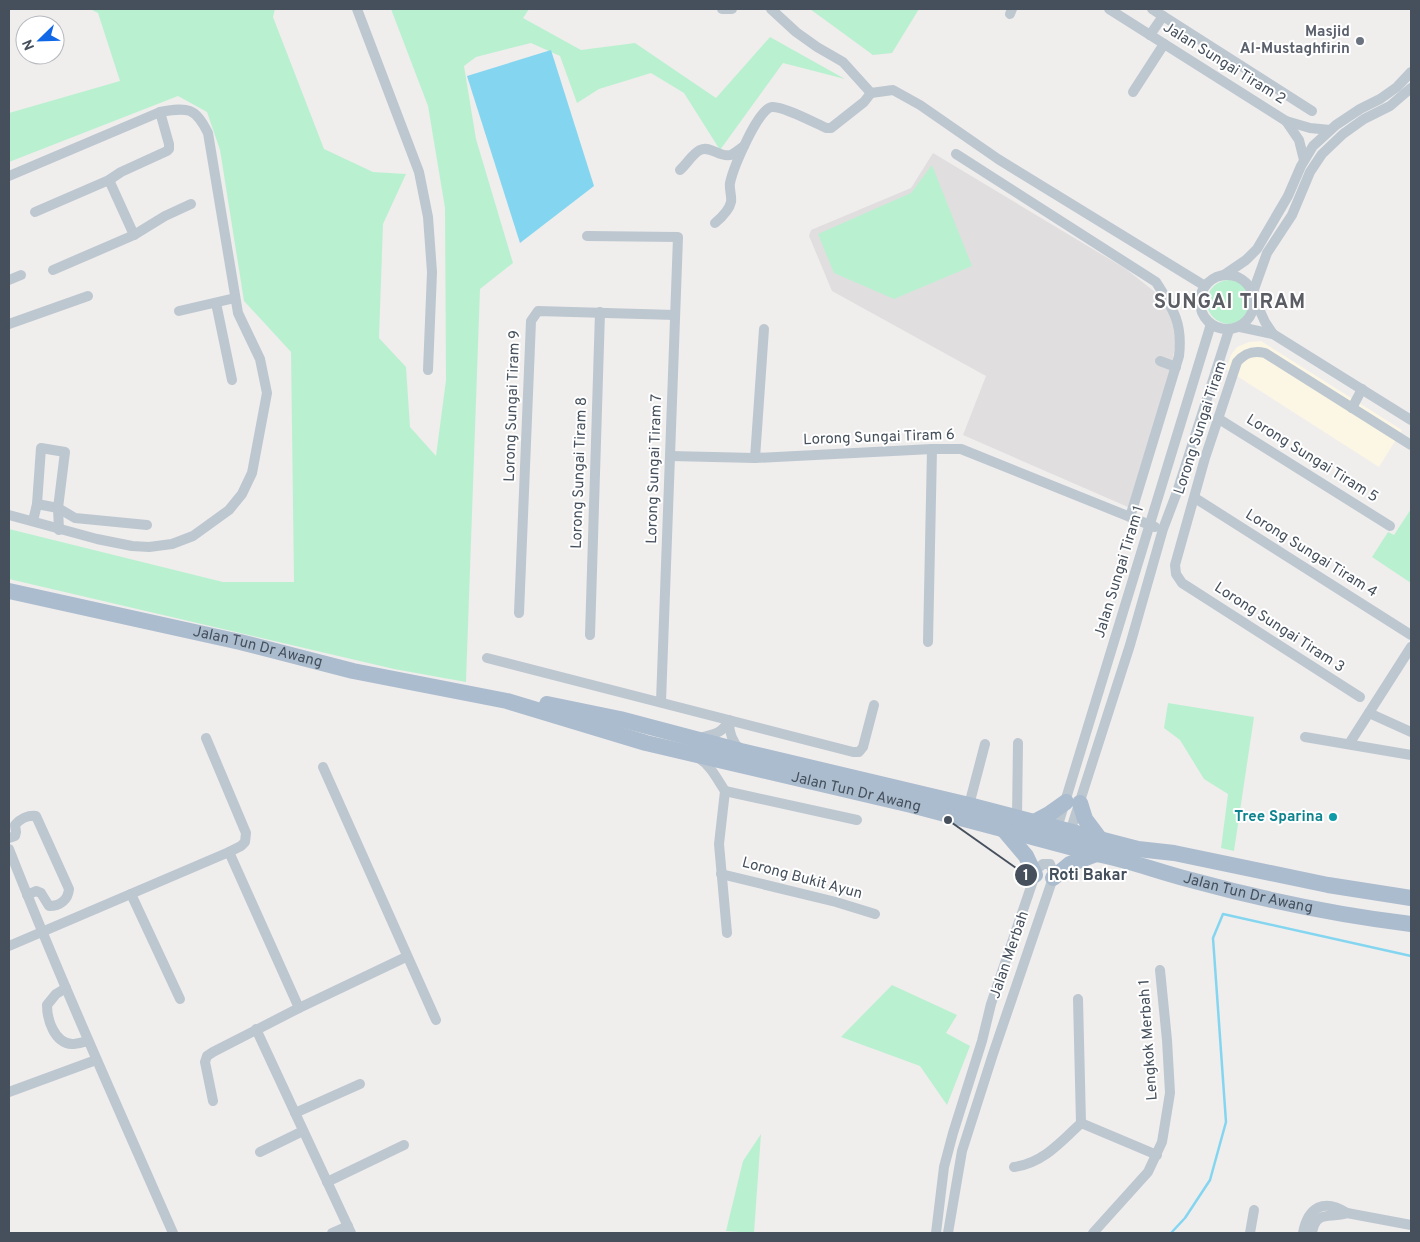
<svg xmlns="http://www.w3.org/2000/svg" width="1420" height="1242" viewBox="0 0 1420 1242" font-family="Overpass,sans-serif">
<rect width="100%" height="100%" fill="#f0eded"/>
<path fill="#fcf6e5" d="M 1261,341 L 1402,430 L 1379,467 L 1226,369 L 1231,355 L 1237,347 L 1249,342 Z"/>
<path fill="#e1dedf" d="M 933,153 L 1126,269 L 1160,296 L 1171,317 L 1176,342 L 1170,372 L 1128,507 L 963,435 L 986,376 L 832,291 L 809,236 L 811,230 L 911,188 Z"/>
<g fill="#b9f1d0">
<path d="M 90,9 L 275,9 L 273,17 L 324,149 L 373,172 L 406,174 L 383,224 L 379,338 L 406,367 L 410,427 L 436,456 L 446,380 L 445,208 L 428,106 L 391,9 L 529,9 L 523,18 L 581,50 L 635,43 L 716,98 L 770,37 L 845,79 L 783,63 L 720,150 L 684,93 L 651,73 L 599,89 L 577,103 L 560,56 L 531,43 L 476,57 L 464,66 L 476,139 L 513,263 L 480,289 L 466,682 L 394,669 L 9,579 L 9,529 L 223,582 L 294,582 L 291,352 L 244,301 L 220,150 L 207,112 L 178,96 L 9,162 L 9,113 L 120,81 L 98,13 Z"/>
<path d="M 810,9 L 919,9 L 892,53 L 873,55 Z"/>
<path d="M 932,165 L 972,266 L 894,299 L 834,273 L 818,234 L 911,193 Z"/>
<circle cx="1229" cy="302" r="22"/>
<path d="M 1411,509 L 1411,583 L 1372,557 L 1388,532 L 1394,535 Z"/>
<path d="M 1168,703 L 1254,717 L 1234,851 L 1221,848 L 1228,794 L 1204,779 L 1180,740 L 1164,728 Z"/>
<path d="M 892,985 L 957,1015 L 946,1033 L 970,1046 L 947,1105 L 920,1066 L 841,1037 Z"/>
<path d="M 761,1134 L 754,1233 L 726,1231 L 743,1161 Z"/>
</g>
<path fill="#84d6f0" d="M 551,50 L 594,186 L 520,243 L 467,76 Z"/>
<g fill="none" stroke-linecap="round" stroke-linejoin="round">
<path stroke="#84d6f0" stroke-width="2.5" d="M 1171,1233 L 1185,1218 L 1210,1180 L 1226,1122 L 1213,938 L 1223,914 L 1411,956"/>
<g stroke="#bdc7d0" stroke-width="10">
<path d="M 357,9 L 419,172 L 428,217 L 432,272 L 428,370"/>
<path d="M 722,9 L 732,9"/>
<path d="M 771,9 L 796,32 L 817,47 L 843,62 L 871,93"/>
<path d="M 1109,9 L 1286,121 L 1299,140 L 1304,160"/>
<path d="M 1152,9 L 1312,111"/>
<path d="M 1010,14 L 1012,9"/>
<path d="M 1150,35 L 1163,16"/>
<path d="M 1133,92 L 1164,44"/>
<path d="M 1286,121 L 1310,128 L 1330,130"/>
<path d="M 956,154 L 1156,282 C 1173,309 1183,323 1179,356 L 1130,517"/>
<path d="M 680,170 C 687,164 692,154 700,150 C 711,145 719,158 731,155 C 735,153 740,149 744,146"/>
<path d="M 9,176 L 160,112 C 188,107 195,107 208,133 L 238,313 L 260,359 L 267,393 L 252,473 L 242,494 L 229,510 L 193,536 L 172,544 L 149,547 L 132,546 L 97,539 L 9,515"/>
<path d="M 109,180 L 134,235"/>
<path d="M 35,212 L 109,180 L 121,172 L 167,151 L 169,149 L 169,144 L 160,112"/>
<path d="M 715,223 C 721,218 729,211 731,202 C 732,196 729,189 730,183 C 733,169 758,108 772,107 C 783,106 815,123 826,128 L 831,128 L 864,102 L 871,93 L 893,90 L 920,105 L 998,159 L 1205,286"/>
<path d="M 587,236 L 678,237 L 661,702"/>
<path d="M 53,270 L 134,235 L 165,216 L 191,204"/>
<circle cx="1227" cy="302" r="27"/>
<path d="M 1224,275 L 1246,260 L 1257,249 L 1288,196 L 1301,166 L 1313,146 L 1336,125 L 1360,109 L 1380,99 L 1397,87 L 1411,72"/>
<path d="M 9,280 L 21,275"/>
<path d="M 1253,292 L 1267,253 L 1292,215 L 1310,172 L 1322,154 L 1343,134 L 1364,119 L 1390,106 L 1411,88"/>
<path d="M 1255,300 L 1265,322 L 1273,334"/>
<path d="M 216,303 L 232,380"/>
<path d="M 179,311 L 235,298"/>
<path d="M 9,324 L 88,296"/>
<path d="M 1240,327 L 1273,334 L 1411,420"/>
<path d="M 1160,361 L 1176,367"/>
<path d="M 1352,408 L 1362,389"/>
<path d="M 1219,419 L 1390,526"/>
<path d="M 671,456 L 755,458 L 932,449 L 961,449 L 1155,527"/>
<path d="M 755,458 L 764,329"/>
<path d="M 1195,498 L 1411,635"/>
<path d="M 37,504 L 58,508 L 75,518 L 147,525"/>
<path d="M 33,521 L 37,504 L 41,448 L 65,452 L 58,508 L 59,530"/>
<path d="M 519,613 L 531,321 L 538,311 L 675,315"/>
<path d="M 590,635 L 600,312"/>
<path d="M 928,642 L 932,449"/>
<path d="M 487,658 L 853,752 L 859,752 L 863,747 L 874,705"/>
<path d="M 1360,697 L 1182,583 L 1176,574 L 1175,565 L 1205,458 L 1237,362 C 1245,353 1253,350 1265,353 L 1411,445"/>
<path d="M 1369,713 L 1411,732"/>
<path d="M 729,721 C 729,733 732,741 740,750"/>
<path d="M 1305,737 L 1411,755"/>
<path d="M 699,738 C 714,734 722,734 729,720"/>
<path d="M 1349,744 L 1411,647"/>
<path d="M 699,758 C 711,766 717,779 725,791 L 719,844 L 727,933"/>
<path d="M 323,767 L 436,1020"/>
<path d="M 725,791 L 857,820"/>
<path d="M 969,805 L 985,744"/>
<path d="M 1017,817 L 1018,743"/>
<path d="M 1057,828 L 1211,324"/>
<path d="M 1070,832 L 1130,645 L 1163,529 L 1177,492 L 1229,330"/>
<path d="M 9,838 L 15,836 L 16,832 L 15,825 C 20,819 28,815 36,816 L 69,889 C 68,900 60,906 49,906 L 41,893 L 36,891 L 27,895"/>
<path d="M 9,849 C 60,979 117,1106 173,1233"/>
<path d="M 229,852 L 299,1008"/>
<path d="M 721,874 L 836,902 L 875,914"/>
<path d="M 131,894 L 180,999"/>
<path d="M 9,946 L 229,852 L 241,846 L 245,842 L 246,833 L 206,738"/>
<path d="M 66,988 L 56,994 L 47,1005 C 47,1019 54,1043 72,1044 C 77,1044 83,1042 88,1041"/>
<path d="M 256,1029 L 351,1233"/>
<path d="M 9,1092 L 96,1060"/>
<path d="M 213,1101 L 205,1062 L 207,1056 L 213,1052 L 299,1008 L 406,957"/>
<path d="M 295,1113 L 360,1084"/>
<path d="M 1081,1123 L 1157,1155"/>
<path d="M 260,1152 L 303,1131"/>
<path d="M 1014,1167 C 1043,1163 1061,1142 1081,1123 L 1078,999"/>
<path d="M 327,1182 L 404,1145"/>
<path d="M 332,1233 L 348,1226"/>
<path d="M 936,1233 L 944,1167 L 953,1133 L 982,1041 L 991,1004 L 1035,875 L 1038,868 L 1043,864 L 1050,864 L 1053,872 L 1053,878 L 993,1054 L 962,1151 L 948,1233"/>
<path d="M 1093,1233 L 1148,1172 L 1162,1142 L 1170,1093 L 1167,1040 L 1160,970"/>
<path d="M 1250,1233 L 1254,1210"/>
<path d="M 1303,1233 C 1308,1207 1324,1198 1347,1213 L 1411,1225"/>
<path d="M 1312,1233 C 1316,1209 1330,1219 1347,1213"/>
</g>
<g stroke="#abbcce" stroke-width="16">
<path id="s1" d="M 9,591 L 240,642 L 353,671 L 507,701 L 646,743 L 911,805 L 1096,854 C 1129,860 1159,872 1191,880 C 1264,900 1337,915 1411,924"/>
<path d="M 547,704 L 620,719 L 741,751 L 969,805 L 1138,849 L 1174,853 L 1328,885 L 1411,898"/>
<path d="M 1080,803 L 1085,819 L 1100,839"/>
<path d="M 1034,822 L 1049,814 L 1066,802"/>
<path d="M 1004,830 L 1026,856 L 1035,875"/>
<path d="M 1053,878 L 1070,864 L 1096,854"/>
</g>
</g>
<circle fill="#6b7280" stroke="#fff" stroke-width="2" cx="1360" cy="41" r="5"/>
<circle fill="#0f9aa8" stroke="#fff" stroke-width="2" cx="1333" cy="817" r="5"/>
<g text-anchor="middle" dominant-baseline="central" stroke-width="4" stroke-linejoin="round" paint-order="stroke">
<g font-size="15" font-weight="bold" fill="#5b616d" stroke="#fff" text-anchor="end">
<text x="1350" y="32">Masjid<tspan x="1350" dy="17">Al-Mustaghfirin</tspan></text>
</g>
<g font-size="15" fill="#45505c" stroke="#fff">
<text transform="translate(1224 64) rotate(32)">Jalan Sungai Tiram 2</text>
<text transform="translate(513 406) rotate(-88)">Lorong Sungai Tiram 9</text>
<text transform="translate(1201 428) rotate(-72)">Lorong Sungai Tiram</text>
<text transform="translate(879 438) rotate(-2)">Lorong Sungai Tiram 6</text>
<text transform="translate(1312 459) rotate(32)">Lorong Sungai Tiram 5</text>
<text transform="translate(655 469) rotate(-88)">Lorong Sungai Tiram 7</text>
<text transform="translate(580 473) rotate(-88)">Lorong Sungai Tiram 8</text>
<text transform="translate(1311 554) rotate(32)">Lorong Sungai Tiram 4</text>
<text transform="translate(1120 572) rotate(-73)">Jalan Sungai Tiram 1</text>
<text transform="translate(1279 628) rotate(33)">Lorong Sungai Tiram 3</text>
<text stroke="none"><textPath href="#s1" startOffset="255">Jalan Tun Dr Awang</textPath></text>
<text stroke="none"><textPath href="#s1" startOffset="871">Jalan Tun Dr Awang</textPath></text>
<text transform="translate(802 879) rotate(15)">Lorong Bukit Ayun</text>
<text stroke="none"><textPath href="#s1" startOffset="1276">Jalan Tun Dr Awang</textPath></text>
<text transform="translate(1010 955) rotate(-71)">Jalan Merbah</text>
<text transform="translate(1149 1040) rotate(-94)">Lengkok Merbah 1</text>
</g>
<g font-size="15" font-weight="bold" fill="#0d838f" stroke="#fff" text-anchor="end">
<text x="1323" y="817">Tree Sparina</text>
</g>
<g font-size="20" font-weight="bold" letter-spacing="1" fill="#5a5d63" stroke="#fff">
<text x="1230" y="303">SUNGAI TIRAM</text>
</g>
</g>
<path fill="none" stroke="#45505c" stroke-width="2" d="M948 820L1026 875"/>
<g fill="#45505c" stroke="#fff" stroke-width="2">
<circle cx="948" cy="820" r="5"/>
<circle cx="1026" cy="875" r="12"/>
</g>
<g font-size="15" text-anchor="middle" font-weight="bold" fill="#fff">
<text x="1026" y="880">1</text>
</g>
<g font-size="16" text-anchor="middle" font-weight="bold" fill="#45505c" stroke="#fff" stroke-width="4" stroke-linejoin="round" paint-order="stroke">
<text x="1088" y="880">Roti Bakar</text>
</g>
<rect width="1420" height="1242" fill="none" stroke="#45505c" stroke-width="20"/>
<g transform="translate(40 40) rotate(247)"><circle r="24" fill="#ffffff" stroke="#b5b9be"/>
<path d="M0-4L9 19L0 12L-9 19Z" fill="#1168e7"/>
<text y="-8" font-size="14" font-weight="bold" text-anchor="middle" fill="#45505c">N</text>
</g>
</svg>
